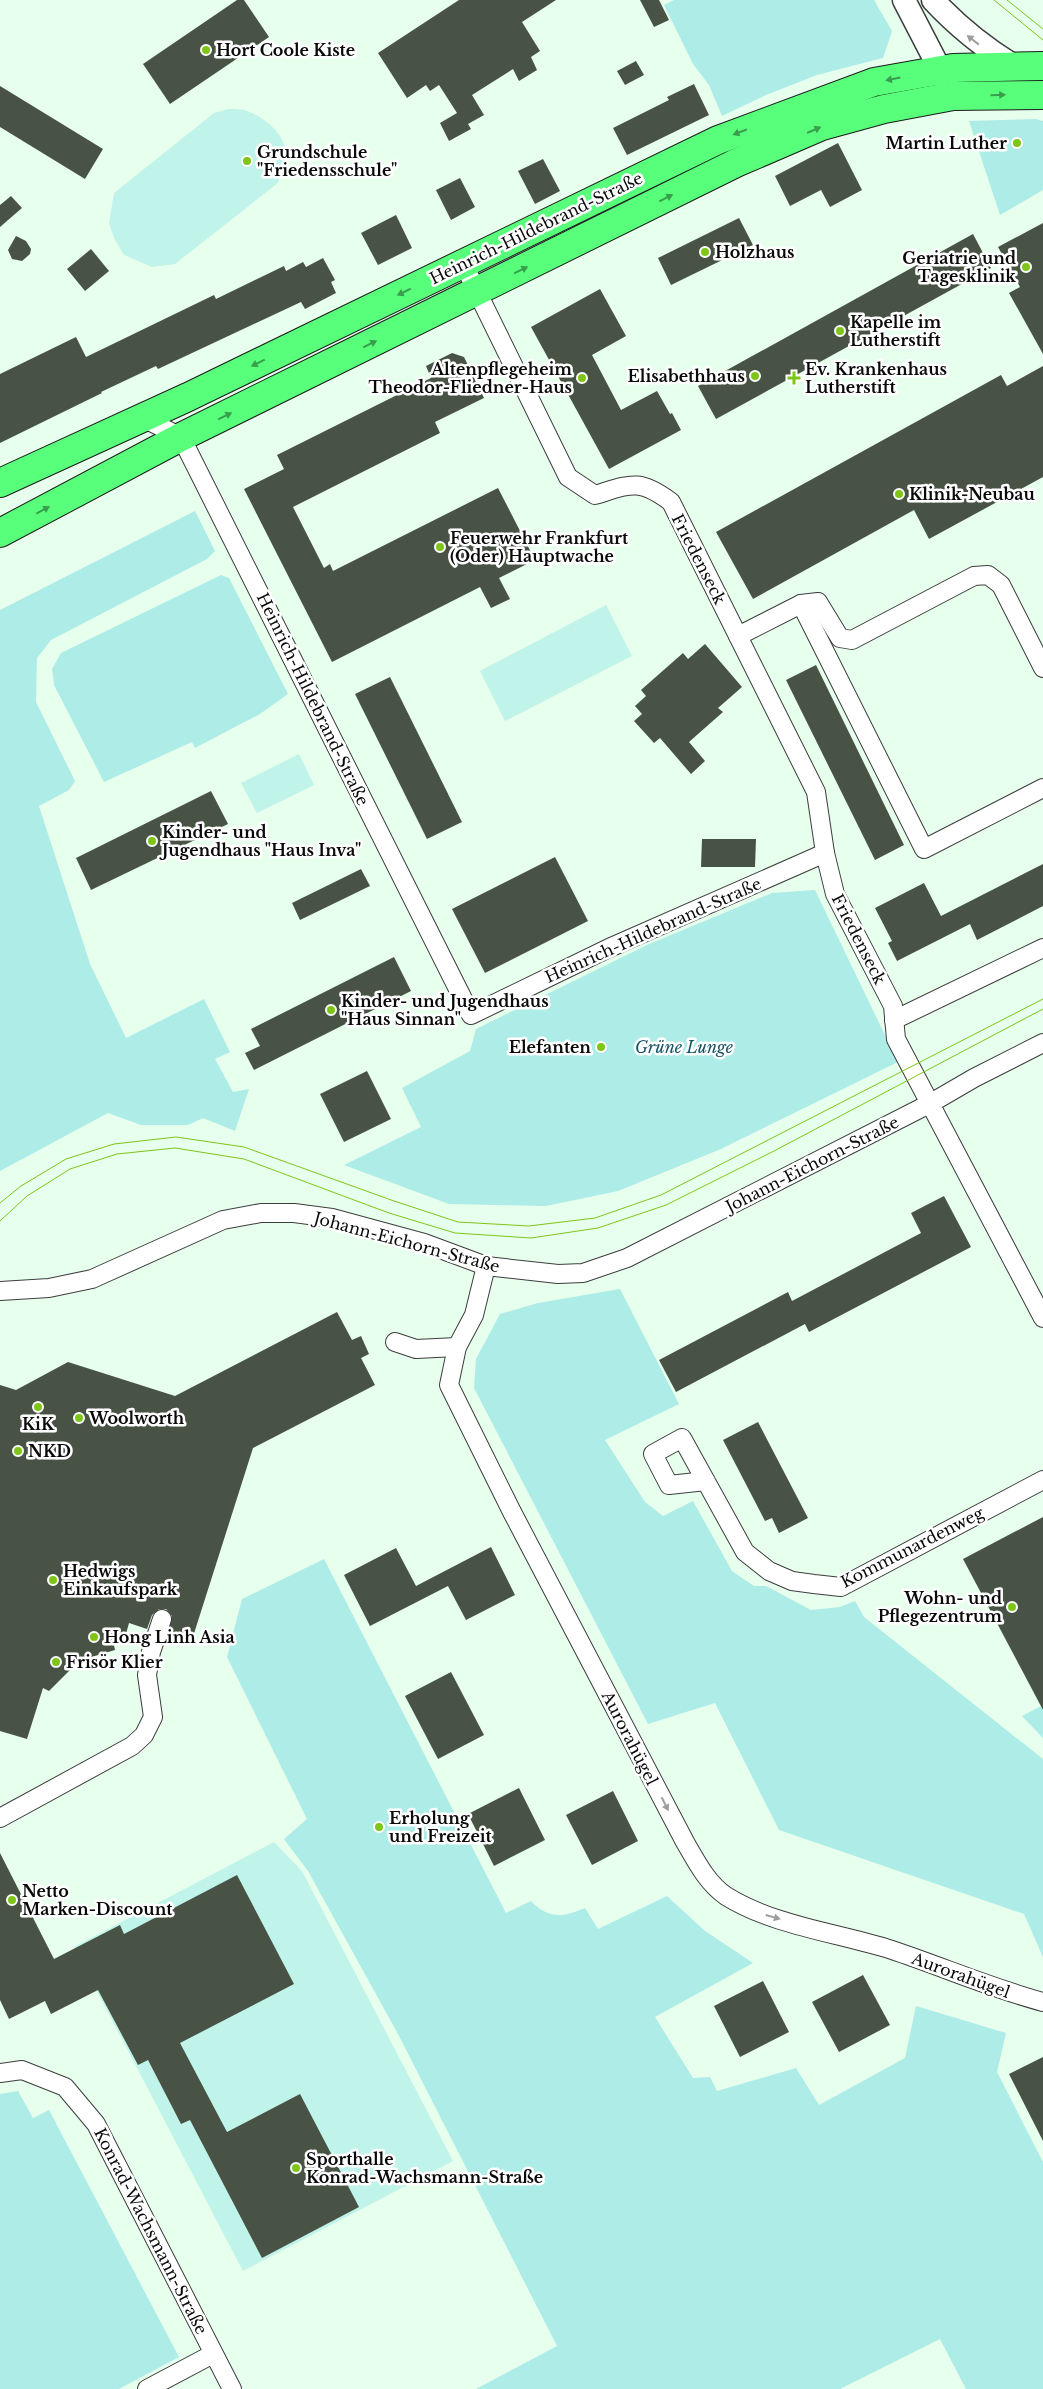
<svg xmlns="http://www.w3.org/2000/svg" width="1043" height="2389" viewBox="0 0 1043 2389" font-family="'Libre Baskerville',serif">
<rect width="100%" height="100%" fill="#e7ffed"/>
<g fill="#aeece8">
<path d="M 674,0 L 874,0 L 892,31 L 883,58 L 817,75 L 766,95 L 722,116 L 709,85 L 693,64 L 664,5 Z"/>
<path d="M 1036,119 L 1043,121 L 1043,190 L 1000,215 L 969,121 Z"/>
<path d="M 195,511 L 215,551 L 207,559 L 51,640 L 37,658 L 36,702 L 75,781 L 69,790 L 39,806 L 90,964 L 126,1038 L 204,999 L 230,1052 L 215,1059 L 233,1092 L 249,1089 L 235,1131 L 203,1118 L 188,1125 L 141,1125 L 108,1113 L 0,1171 L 0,610 Z"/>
<path d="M 221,575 L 229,578 L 288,694 L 260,714 L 195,748 L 192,742 L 104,782 L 54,685 L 52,669 L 61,653 Z"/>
<path d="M 815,890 L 898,1062 L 721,1149 L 618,1191 L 546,1206 L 449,1204 L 344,1165 L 421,1127 L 402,1088 L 470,1051 L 476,1029 L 647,945 L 772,893 Z"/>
<path d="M 620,1289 L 679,1404 L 605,1440 L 645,1502 L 663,1516 L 693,1501 L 732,1571 L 754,1586 L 766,1586 L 811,1610 L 840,1607 L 855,1601 L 864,1617 L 1043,1759 L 1043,1957 L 1024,1914 L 779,1830 L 715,1703 L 648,1724 L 474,1388 L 476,1359 L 500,1314 L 538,1303 Z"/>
<path d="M 324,1559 L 506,1913 L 531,1901 C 549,1920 564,1917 585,1908 L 598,1929 L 667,1896 L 705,1931 L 753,1963 L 655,2017 L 693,2078 L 710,2077 L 717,2091 L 796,2068 L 819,2105 L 905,2058 L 916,2006 L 1006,2033 L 997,2072 L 1043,2162 L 1043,2389 L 966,2389 L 940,2339 L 840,2389 L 476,2389 L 557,2346 L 398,2034 L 308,1871 L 284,1839 L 307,1819 L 227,1657 L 242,1599 Z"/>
<path d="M 1043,1705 L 1043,1738 L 1022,1716 Z"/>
<path d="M 18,2091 L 33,2118 L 49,2110 L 179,2357 L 119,2389 L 0,2389 L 0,2094 Z"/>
</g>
<g fill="#c0f3e9">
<path d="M 228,109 C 234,109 242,109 247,111 C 262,116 283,132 285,149 C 286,161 281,172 278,183 L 175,264 L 152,267 L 124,255 L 114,238 L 109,223 L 114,193 L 214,113 Z"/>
<path d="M 606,605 L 632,656 L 505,721 L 480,671 Z"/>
<path d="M 299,754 L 314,785 L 257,813 L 241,783 Z"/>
<path d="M 274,1842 L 302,1871 L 453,2161 L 243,2271 L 74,1947 Z"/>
</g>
<g fill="#485345">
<path d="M 237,0 L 244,0 L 269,37 L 170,104 L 143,64 Z"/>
<path d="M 459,0 L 556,0 L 522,22 L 540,51 L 531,57 L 537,70 L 519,81 L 513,69 L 472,95 L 484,115 L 468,124 L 471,129 L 449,141 L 440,123 L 457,113 L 439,85 L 430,91 L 426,85 L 407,98 L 378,53 Z"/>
<path d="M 640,0 L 659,0 L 669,20 L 654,27 Z"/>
<path d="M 636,61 L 644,75 L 625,85 L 617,71 Z"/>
<path d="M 694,84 L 709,115 L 627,155 L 613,128 L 669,100 L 667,97 Z"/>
<path d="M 0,86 L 103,149 L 85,179 L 0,127 Z"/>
<path d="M 838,143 L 862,190 L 830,207 L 821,190 L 790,206 L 775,176 Z"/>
<path d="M 543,159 L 560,191 L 535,204 L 518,171 Z"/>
<path d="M 460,178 L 475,207 L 451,220 L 436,190 Z"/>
<path d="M 11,196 L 22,208 L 0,227 L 0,205 Z"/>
<path d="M 396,215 L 412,248 L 378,265 L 361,233 Z"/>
<path d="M 739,218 L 753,245 L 671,285 L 658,258 Z"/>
<path d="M 1043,223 L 1043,354 L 1009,293 L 1020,287 L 998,247 Z"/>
<path d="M 973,234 L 991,268 L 716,419 L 698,386 Z"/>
<path d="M 16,236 L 26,241 L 31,249 L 30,254 L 22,261 L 12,259 L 8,250 Z"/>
<path d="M 91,249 L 109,271 L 85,291 L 67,269 Z"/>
<path d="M 323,258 L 335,280 L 331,282 L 336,293 L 305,309 L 301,302 L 158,369 L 156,366 L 101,392 L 102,393 L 0,443 L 0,374 L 76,337 L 86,357 L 214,295 L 216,299 L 284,266 L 286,271 L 303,262 L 306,267 Z"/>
<path d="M 600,289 L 626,336 L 592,355 L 621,410 L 657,391 L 670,414 L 672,413 L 681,430 L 609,469 L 531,327 Z"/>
<path d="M 452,353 L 464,357 L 484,398 L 435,422 L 440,433 L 293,507 L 324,568 L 330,564 L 333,571 L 498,488 L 535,560 L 499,578 L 510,599 L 491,608 L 480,587 L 332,662 L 244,489 L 284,469 L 277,455 L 431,378 L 426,366 Z"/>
<path d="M 1043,366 L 1043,477 L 929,539 L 914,510 L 753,599 L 716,532 L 1001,375 L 1007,386 Z"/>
<path d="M 705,644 L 742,687 L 718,708 L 723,712 L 689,742 L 705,761 L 691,774 L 660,738 L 654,743 L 634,721 L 642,714 L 635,706 L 646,696 L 641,690 L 683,653 L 688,659 Z"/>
<path d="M 816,665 L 904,845 L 875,860 L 786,680 Z"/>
<path d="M 390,677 L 462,822 L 427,839 L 355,694 Z"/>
<path d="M 211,791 L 228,824 L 91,890 L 76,858 Z"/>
<path d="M 702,839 L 756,839 L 755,867 L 701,867 Z"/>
<path d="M 555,857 L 588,921 L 485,973 L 452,909 Z"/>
<path d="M 1043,864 L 1043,906 L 977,940 L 970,924 L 897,961 L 888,943 L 892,941 L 875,908 L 924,883 L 941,916 Z"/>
<path d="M 361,869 L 370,886 L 300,920 L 292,903 Z"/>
<path d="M 394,957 L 411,991 L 254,1070 L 245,1053 L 260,1046 L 251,1029 Z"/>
<path d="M 367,1071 L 391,1119 L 344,1142 L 320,1094 Z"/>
<path d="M 944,1196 L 971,1247 L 809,1332 L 805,1324 L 676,1392 L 659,1360 L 788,1292 L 792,1301 L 921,1233 L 911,1213 Z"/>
<path d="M 337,1312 L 352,1340 L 361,1336 L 369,1354 L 361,1358 L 375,1385 L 253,1448 L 191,1643 L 168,1635 L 172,1616 L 166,1609 L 159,1609 L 152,1615 L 147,1629 L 129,1623 L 126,1634 L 112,1636 L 115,1650 L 88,1658 L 73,1667 L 49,1691 L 43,1688 L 27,1739 L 0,1731 L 0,1385 L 16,1390 L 68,1362 L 175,1396 Z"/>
<path d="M 758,1422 L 808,1518 L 779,1533 L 772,1518 L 765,1521 L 723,1440 Z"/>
<path d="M 1043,1517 L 1043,1710 L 963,1559 Z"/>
<path d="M 491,1547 L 515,1595 L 466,1620 L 448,1586 L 370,1626 L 344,1575 L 396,1548 L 416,1586 Z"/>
<path d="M 451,1672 L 484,1735 L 438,1759 L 405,1696 Z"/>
<path d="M 519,1788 L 545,1840 L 494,1866 L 468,1814 Z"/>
<path d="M 613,1791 L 638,1841 L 592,1865 L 566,1815 Z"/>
<path d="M 0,1853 L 54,1959 L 120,1925 L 124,1934 L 237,1875 L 294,1984 L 180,2043 L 227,2132 L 300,2094 L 359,2207 L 262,2258 L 190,2120 L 181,2124 L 148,2060 L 138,2065 L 98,1990 L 51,2014 L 45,2001 L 9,2019 L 0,2000 Z"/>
<path d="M 863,1975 L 890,2025 L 839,2052 L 812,2002 Z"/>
<path d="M 763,1981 L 789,2032 L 740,2057 L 714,2006 Z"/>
<path d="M 1043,2057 L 1043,2141 L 1009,2074 Z"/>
</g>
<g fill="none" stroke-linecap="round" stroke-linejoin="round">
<g stroke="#3d3d3d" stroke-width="20">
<g id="minor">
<path d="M 463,263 L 568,477 L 595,495 C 631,484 639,478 671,502 L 816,792 L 825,853 L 835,894 L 893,1006 L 896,1039 L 1043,1318"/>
<path d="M 141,417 L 181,437 L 471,1015 L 609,948 L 825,853"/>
<path d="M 801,604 L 924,849 L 1043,788"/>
<path d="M 738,636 L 801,604 L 818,602 L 840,638 L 852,640 L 974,576 L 988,575 L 1001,585 L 1043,668"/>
<path d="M 894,1020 L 1043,948"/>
<path d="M 486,1266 L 474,1315 L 457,1347 L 449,1385 L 512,1512 L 685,1842 C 696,1861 707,1883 726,1896 C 774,1926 839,1933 892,1950 C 943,1967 991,1988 1043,2002"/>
<path d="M 0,1291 L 49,1288 L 92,1279 L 223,1220 L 261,1213 L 294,1213 L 332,1218 L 424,1243 L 486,1266 L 558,1274 L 583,1273 L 627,1258 L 931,1103 L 974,1078 L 1043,1043"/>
<path d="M 395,1342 L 416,1349 L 457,1347"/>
<path d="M 706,1481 L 669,1485 L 653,1454 L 682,1438 L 745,1552 L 769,1571 L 792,1581 L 814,1584 L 841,1587 L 1043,1480"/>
<path d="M 0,1818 L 132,1746 L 144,1735 L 153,1717 L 147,1675 L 151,1652 L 162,1619"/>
<path d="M 0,2073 L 22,2070 L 65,2087 L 96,2124 L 232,2389"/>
<path d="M 147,2389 L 213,2354"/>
</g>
</g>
<g stroke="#3d3d3d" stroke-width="25">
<g id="tertiary">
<path d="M 904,0 L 947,83"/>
<path d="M 933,0 C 958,27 983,47 1014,66"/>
</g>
</g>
<g stroke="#1b1b1b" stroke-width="30">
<g id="primary">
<path d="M 0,483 L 188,397 L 718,140 L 874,82 L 953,68 L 1043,66"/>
<path d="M 0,533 L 181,437 L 339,359 L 736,163 L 822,126 L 884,109 L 953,96 L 1043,95"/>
</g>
</g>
<use href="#minor" stroke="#fff" stroke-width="18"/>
<use href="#tertiary" stroke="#fff" stroke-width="22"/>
<use href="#primary" stroke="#57ff7a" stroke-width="28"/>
<g stroke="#7ec517" stroke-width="1">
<path d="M 994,0 L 1043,40"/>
<path d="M 1007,0 L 1043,29"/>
<path d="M 0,1203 L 21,1186 L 66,1159 L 114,1144 L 176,1137 L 244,1147 L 394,1201 L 458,1222 L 529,1226 L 595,1218 L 661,1195 L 1043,999"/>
<path d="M 0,1221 L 27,1196 L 70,1169 L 117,1154 L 175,1148 L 244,1159 L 389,1213 L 455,1233 L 531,1238 L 598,1228 L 666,1205 L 774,1151 L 1043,1009"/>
</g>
</g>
<defs><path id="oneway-solid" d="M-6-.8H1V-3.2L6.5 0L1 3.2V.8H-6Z" transform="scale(1.25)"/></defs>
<g fill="#9d9d9d">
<use href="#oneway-solid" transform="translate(973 40) rotate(-142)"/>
<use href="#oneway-solid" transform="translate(665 1804) rotate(63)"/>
<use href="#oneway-solid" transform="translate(773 1917) rotate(16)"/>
</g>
<g fill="#389d4d">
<use href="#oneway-solid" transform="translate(893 79) rotate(169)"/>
<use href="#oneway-solid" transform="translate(998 95) rotate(-1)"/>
<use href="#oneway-solid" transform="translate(814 130) rotate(-23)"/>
<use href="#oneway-solid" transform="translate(740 132) rotate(159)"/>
<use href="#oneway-solid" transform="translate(666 198) rotate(-27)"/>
<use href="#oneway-solid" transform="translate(521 270) rotate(-26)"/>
<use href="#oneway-solid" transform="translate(404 292) rotate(154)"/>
<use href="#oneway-solid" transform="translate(370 344) rotate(-26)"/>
<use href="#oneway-solid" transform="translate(258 363) rotate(154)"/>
<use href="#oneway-solid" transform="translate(225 416) rotate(-26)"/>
<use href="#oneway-solid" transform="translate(43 510) rotate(-28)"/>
</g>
<g fill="#7ec517" stroke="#fff" stroke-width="2">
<circle cx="206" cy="50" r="5"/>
<circle cx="1017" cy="143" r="5"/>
<circle cx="247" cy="161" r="5"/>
<circle cx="705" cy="252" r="5"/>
<circle cx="1026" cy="267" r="5"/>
<circle cx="840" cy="331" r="5"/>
<circle cx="755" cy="376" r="5"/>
<circle cx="582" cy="378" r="5"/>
<path d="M791.5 370.5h5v5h5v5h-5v5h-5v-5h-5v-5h5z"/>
<circle cx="899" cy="494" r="5"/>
<circle cx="440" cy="547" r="5"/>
<circle cx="152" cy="841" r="5"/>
<circle cx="331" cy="1010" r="5"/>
<circle cx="601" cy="1047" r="5"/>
<circle cx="38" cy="1407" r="5"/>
<circle cx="79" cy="1418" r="5"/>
<circle cx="18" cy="1451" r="5"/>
<circle cx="53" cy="1580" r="5"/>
<circle cx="1012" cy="1607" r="5"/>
<circle cx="94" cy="1637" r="5"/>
<circle cx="56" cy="1662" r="5"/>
<circle cx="379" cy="1827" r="5"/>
<circle cx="12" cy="1900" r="5"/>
<circle cx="296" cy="2168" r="5"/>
</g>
<g text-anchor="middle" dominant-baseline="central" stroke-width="5" stroke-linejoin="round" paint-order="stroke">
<g font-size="16" font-weight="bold" fill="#0a0a0a" stroke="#fff" text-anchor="start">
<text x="216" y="50">Hort Coole Kiste</text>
<text x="1007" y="143" text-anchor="end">Martin Luther</text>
<text x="257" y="152">Grundschule<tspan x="257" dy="18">"Friedensschule"</tspan></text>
<text x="715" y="252">Holzhaus</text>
<text x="1016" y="258" text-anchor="end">Geriatrie und<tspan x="1016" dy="18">Tagesklinik</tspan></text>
<text x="850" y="322">Kapelle im<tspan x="850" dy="18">Lutherstift</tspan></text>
<text x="572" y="369" text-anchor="end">Altenpflegeheim<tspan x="572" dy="18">Theodor-Fliedner-Haus</tspan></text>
<text x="805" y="369">Ev. Krankenhaus<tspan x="805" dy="18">Lutherstift</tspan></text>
<text x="745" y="376" text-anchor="end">Elisabethhaus</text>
<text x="909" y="494">Klinik-Neubau</text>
<text x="450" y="538">Feuerwehr Frankfurt<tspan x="450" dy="18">(Oder) Hauptwache</tspan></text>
<text x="162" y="832">Kinder- und<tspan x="162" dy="18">Jugendhaus "Haus Inva"</tspan></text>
<text x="341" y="1001">Kinder- und Jugendhaus<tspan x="341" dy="18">"Haus Sinnan"</tspan></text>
<text x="591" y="1047" text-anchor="end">Elefanten</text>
<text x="89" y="1418">Woolworth</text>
<text x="38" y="1424" text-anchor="middle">KiK</text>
<text x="28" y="1451">NKD</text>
<text x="63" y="1571">Hedwigs<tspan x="63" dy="18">Einkaufspark</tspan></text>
<text x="1002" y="1598" text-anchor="end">Wohn- und<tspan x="1002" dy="18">Pflegezentrum</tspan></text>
<text x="104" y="1637">Hong Linh Asia</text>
<text x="66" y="1662">Frisör Klier</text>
<text x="389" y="1818">Erholung<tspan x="389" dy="18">und Freizeit</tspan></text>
<text x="22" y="1891">Netto<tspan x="22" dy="18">Marken-Discount</tspan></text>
<text x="306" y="2159">Sporthalle<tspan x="306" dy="18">Konrad-Wachsmann-Straße</tspan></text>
</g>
<g font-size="16" fill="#0a0a0a" stroke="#fff">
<text transform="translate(536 228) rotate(-26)">Heinrich-Hildebrand-Straße</text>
<text transform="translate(699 559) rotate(63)">Friedenseck</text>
<text transform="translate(313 699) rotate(64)">Heinrich-Hildebrand-Straße</text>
<text transform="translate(653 930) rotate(-24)">Heinrich-Hildebrand-Straße</text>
<text transform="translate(859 939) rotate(63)">Friedenseck</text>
<text transform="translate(812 1164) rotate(-27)">Johann-Eichorn-Straße</text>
<text transform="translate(407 1242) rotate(15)">Johann-Eichorn-Straße</text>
<text transform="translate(912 1547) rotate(-27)">Kommunardenweg</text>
<text transform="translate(630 1738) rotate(63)">Aurorahügel</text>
<text transform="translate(961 1975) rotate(20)">Aurorahügel</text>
<text transform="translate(151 2231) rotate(63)">Konrad-Wachsmann-Straße</text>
</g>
<g font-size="16" font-style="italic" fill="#165266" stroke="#fff">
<text x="684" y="1047">Grüne Lunge</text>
</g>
</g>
</svg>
